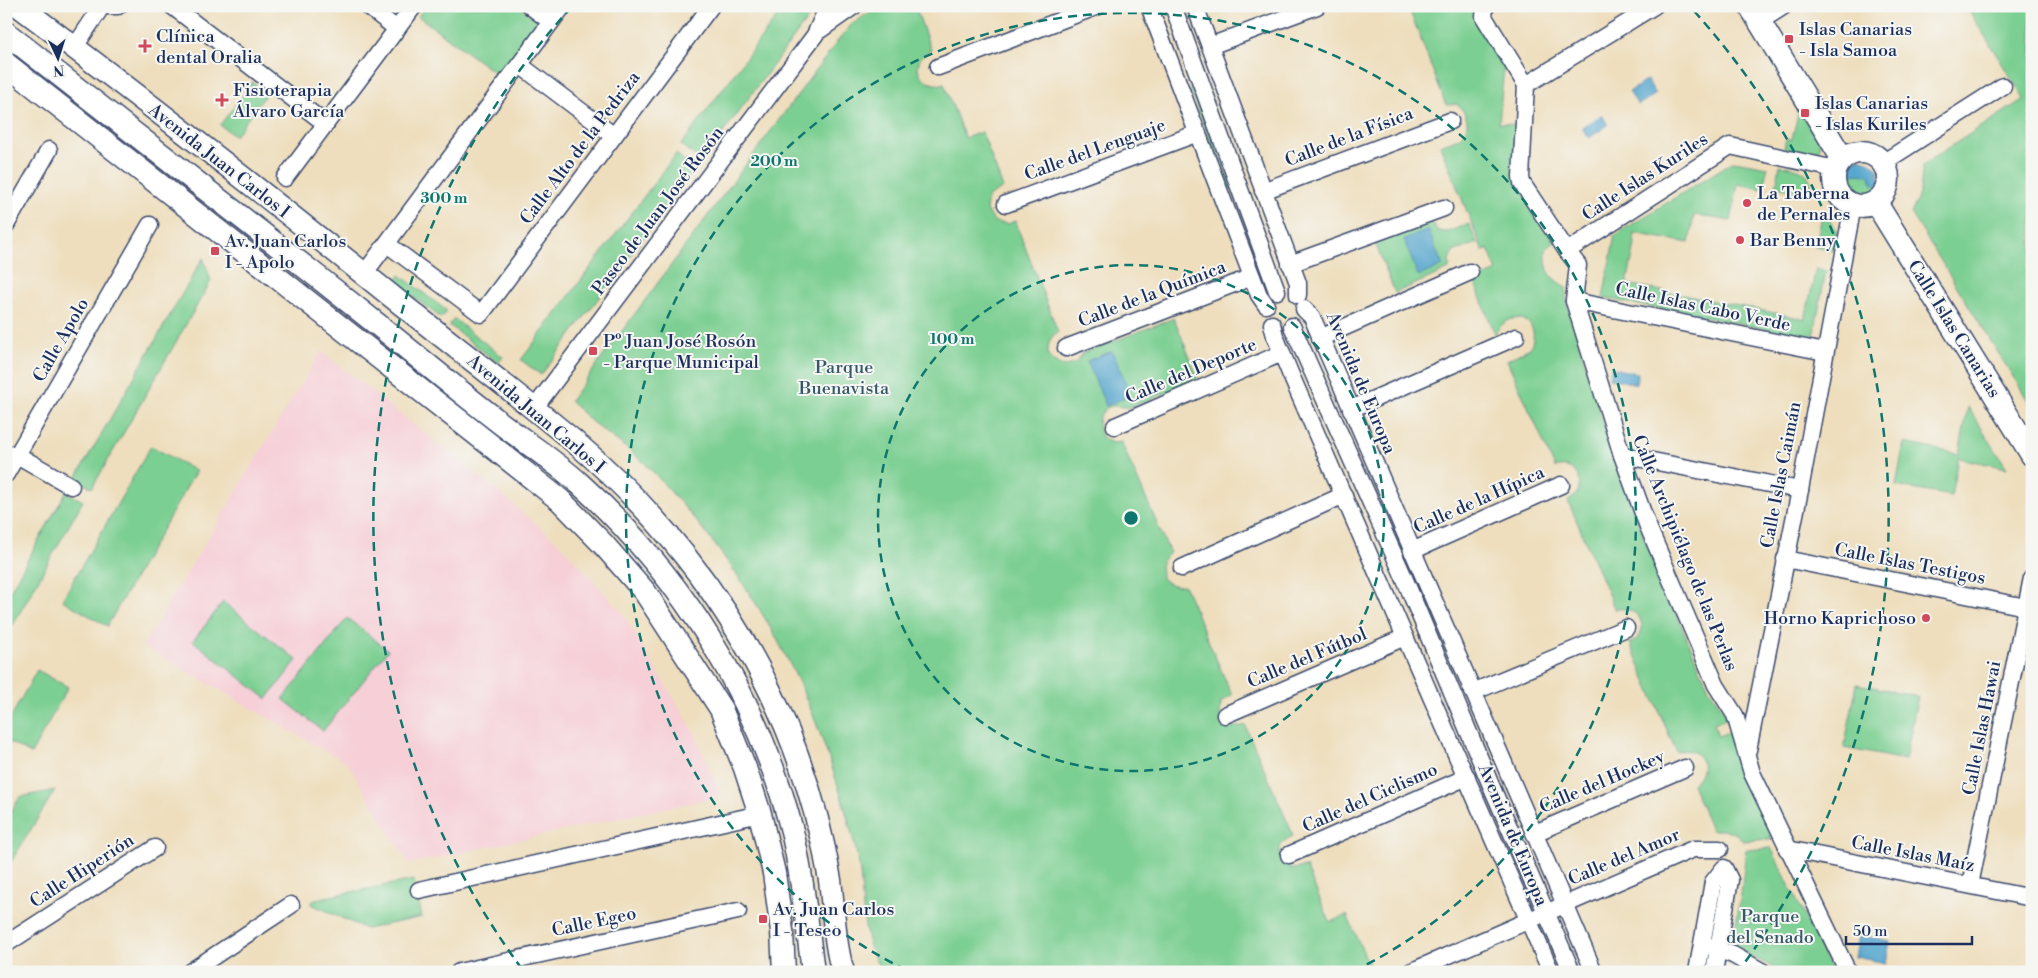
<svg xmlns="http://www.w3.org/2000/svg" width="2038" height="978" viewBox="0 0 2038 978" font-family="'Libre Bodoni',serif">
<rect width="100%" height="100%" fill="#f6f6f2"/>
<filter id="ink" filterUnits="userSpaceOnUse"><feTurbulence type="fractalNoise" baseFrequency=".02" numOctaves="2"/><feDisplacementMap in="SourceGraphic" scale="10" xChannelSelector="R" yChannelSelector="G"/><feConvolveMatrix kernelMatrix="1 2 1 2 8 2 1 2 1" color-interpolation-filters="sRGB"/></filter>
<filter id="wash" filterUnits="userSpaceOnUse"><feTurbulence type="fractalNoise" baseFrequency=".0096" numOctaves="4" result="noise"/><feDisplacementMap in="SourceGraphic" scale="20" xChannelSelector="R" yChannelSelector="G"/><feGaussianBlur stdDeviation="1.12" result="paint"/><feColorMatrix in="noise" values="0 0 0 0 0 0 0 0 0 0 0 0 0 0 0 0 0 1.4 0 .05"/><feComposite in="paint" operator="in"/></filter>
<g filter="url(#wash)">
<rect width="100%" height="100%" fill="#eedebd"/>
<path fill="#f6cfd7" d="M 321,351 L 501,494 L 563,547 L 623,614 L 694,732 L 721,796 L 409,864 L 347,763 L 143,646 Z"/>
<g fill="#7ccf92" stroke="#4c7f78">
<path d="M 426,6 L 519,6 L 541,23 L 499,76 L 418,16 Z"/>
<path d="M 785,6 L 817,6 L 702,161 L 681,145 Z"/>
<path d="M 879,6 L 915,6 L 931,50 C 908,60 918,88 944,84 L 965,138 L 982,132 L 1003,188 L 988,197 L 986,210 L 995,222 L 1008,224 L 1015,221 L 1058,332 C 1048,338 1048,345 1048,356 C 1057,366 1063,368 1076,363 L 1083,353 L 1174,318 L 1198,378 C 1177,387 1150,402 1129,407 C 1122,409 1115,403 1107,408 C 1089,420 1101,448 1121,442 L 1170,553 L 1161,562 L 1162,578 C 1168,584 1174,587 1184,585 L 1232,695 L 1221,702 L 1220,716 L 1229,727 L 1238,727 L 1245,725 L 1291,830 L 1293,836 C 1279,842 1278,848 1282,862 L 1293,869 L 1306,867 L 1330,922 L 1347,915 L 1372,972 L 884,972 C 857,940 866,894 857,855 C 848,815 835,775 821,736 C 788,645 736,564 671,492 C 662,482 653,471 643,462 C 627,447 608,435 592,422 C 584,415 578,408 570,401 L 837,42 L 851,25 Z"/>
<path d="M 1408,6 L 1478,6 L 1476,19 L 1504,66 L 1499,123 L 1518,125 L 1516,172 L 1556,241 L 1546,249 C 1545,269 1548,277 1566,287 L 1566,299 L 1614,458 L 1656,567 L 1709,689 L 1729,718 L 1714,724 L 1718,736 L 1732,731 L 1772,831 L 1770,839 L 1743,841 C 1734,829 1726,830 1711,830 L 1692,784 C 1713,768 1699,744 1677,752 L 1673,744 L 1630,643 C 1633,641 1638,639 1640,635 C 1648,619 1630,604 1615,610 L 1568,501 C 1590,490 1578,460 1555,468 L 1507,360 L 1530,348 C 1544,321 1511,305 1495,334 L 1474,281 L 1497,271 L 1488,249 L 1483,251 L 1440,145 C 1447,142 1457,140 1462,135 C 1472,124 1466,111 1456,104 L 1446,105 Z"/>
<path d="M 1966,6 L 2032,6 L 2032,407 L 1911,213 C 1920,197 1922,183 1922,165 L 2024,99 Z"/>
<path d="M 252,82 L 260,88 L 262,86 L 268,91 L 235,136 L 220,125 Z"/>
<path d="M 1193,87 L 1232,188 L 1228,189 L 1190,89 Z"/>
<path d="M 1805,113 L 1820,140 L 1819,150 C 1809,159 1796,151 1784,148 L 1786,139 L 1792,139 L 1798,114 Z"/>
<path d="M 676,154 L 695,169 L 541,375 L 521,360 Z"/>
<path d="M 1734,161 L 1768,167 L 1762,189 L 1738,184 L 1731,221 L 1694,215 L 1689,243 L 1633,233 L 1635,244 L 1627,284 L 1805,319 L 1816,268 L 1826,271 L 1813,338 L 1603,298 L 1615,235 Z"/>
<path d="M 1780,165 C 1800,169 1812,169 1812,194 L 1776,187 Z"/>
<path d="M 1854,174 L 1871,175 L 1871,181 L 1879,184 L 1880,179 C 1878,195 1860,208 1846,194 L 1850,196 L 1850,178 Z"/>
<path d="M 1822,216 C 1840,227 1837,231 1835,251 L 1815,247 Z"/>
<path d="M 1431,222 L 1438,231 L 1447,232 L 1469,224 L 1477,243 L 1453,252 L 1449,260 L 1449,269 L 1395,293 L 1375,243 Z"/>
<path d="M 203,258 L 211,281 L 92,488 L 76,478 Z"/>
<path d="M 400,275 L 447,311 L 441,318 L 394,282 Z"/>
<path d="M 454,319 L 503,357 L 498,363 L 449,325 Z"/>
<path d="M 1968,407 L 2007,468 L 1958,458 L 1951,496 L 1896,486 L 1904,443 L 1959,454 Z"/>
<path d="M 151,446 L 196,471 L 107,626 L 62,600 Z"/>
<path d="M 66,492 L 83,501 L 6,637 L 6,598 Z"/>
<path d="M 223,602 L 297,660 L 267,699 L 193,641 Z"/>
<path d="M 347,618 L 388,650 L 323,731 L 283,699 Z"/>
<path d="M 37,670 L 68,687 L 31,754 L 6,740 L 6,726 Z"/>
<path d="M 1857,684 L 1918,696 L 1905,760 L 1844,748 Z"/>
<path d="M 55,790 L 6,870 L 6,819 L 20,797 Z"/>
<path d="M 1771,848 L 1832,972 L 1781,972 L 1732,946 L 1741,895 L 1746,850 Z"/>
<path d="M 414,880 L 422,917 L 366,929 L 311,904 L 315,899 Z"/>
</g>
<g fill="#52a4cd" stroke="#366a96">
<path d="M 1647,80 L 1656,94 L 1638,105 L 1629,92 Z"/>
<path d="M 1602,115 L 1608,125 L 1589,138 L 1582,128 Z"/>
<path d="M 1859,158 C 1872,161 1883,169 1879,184 L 1873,185 L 1870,175 L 1853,174 L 1850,178 L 1853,184 L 1851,188 L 1853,195 L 1850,196 C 1832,188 1841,164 1859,158 Z"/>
<path d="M 1428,230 L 1443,266 L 1418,276 L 1404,240 Z"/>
<path d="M 1112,351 L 1131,395 L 1106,406 L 1087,361 Z"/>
<path d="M 1611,368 L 1638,373 L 1636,384 L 1609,378 Z"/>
<path d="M 1859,935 L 1890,941 L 1886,963 L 1855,957 Z"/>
</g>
</g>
<g filter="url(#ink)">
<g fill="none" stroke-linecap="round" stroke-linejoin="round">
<g stroke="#3b496c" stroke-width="19">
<g id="street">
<path d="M 107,6 L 118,6"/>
<path d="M 172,6 L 326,124"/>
<path d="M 367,6 L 397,29"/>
<path d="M 530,6 L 551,22"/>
<path d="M 1149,6 L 1259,295 L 1266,305"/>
<path d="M 1173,6 L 1277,291"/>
<path d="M 1195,6 L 1298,283 L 1298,295"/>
<path d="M 1485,6 L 1484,17 L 1526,85 L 1521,177 L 1522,183 L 1567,251 L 1578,265 L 1574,301 L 1622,455 L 1647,524 L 1716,685 L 1735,715 L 1752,773 L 1848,972"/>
<path d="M 1759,22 L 1784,6"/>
<path d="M 820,30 L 854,6"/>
<path d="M 1210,46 L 1317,6"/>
<path d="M 74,48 L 102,6"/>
<path d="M 520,65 L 614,136"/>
<path d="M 938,67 L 1098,6"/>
<path d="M 1526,85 L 1654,6"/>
<path d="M 1884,162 L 2003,86"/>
<path d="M 285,178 L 414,6"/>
<path d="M 1263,191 L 1450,121"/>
<path d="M 1006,204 L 1198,133"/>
<path d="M 6,225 L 49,150"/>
<path d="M 387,244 L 481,314 L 711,6"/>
<path d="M 1567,251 L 1730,146 L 1835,169"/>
<path d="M 1290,264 L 1444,208"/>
<path d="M 364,274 L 563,6"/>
<path d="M 1574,301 L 1825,352"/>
<path d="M 1304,309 L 1312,317 L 1594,972"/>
<path d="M 1272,324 L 1275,336 L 1290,373 L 1551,972"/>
<path d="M 1292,326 L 1403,575 L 1490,783 L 1572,972"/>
<path d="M 1320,338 L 1470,272"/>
<path d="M 1066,348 L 1252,277"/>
<path d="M 1351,409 L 1516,337"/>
<path d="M 533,410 L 815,35 L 823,17 L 831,6"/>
<path d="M 1115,426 L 1282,353"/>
<path d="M 6,453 L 17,455 L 71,486"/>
<path d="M 1622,455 L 1800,490"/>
<path d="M 6,474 L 150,225"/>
<path d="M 1412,551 L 1561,485"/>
<path d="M 1785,559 L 2026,607"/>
<path d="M 1182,568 L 1344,495"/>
<path d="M 1473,692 L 1626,628"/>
<path d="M 1225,715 L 1405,637"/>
<path d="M 1748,750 L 1800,490 L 1853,205"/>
<path d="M 1535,833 L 1685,768"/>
<path d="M 1787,849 L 2032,898"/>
<path d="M 1289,855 L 1467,777"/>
<path d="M 1970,885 L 2032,578"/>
<path d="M 419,890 L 760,814"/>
<path d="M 6,944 L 155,848"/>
<path d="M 1709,946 L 1733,955 L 1763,972"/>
<path d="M 190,972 L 291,905"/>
<path d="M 459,972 L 738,911"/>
<path d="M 1410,972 L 1693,849 L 1720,849"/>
<path d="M 1697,972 L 1713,882 L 1724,868 L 1730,880 L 1714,972"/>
</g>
</g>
<g stroke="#3b496c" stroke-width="25">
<g id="secondary">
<path d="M 19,6 C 146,101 271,199 395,299 C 455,347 517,394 576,443 C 656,511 725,597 770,691 C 799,751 819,815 830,880 C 834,911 834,942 843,972"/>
<path d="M 1750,6 L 1842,158"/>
<path d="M 6,33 C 135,133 264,234 392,336 C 429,366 465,396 503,425 C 528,444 556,462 580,484 C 682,576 758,697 792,831 C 803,878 807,925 813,972"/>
<path d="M 6,64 L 560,500 L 603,544 L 645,592 L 721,709 L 745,768 L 760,814 L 774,873 L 782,931 L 784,972"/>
<circle cx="1861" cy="179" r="27"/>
<path d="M 1876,203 L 2032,455"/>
</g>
</g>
<use href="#street" stroke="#fff" stroke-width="16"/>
<use href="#secondary" stroke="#fff" stroke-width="22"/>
</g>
</g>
<g fill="none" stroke="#0f766e" stroke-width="2.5" stroke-dasharray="9 6">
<circle cx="1131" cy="518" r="253"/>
<path d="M906 970A505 505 0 1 1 1356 970"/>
<path d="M522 969A758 758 0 0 1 568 11M1694 11A758 758 0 0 1 1740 969"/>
</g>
<g fill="#d1495b" stroke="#f6f6f2" stroke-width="2">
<rect x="1784" y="34" width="10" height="10" rx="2.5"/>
<path d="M142.5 38.5h5v5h5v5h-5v5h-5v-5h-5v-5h5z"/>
<path d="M219.5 92.5h5v5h5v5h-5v5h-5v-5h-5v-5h5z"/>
<rect x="1800" y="108" width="10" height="10" rx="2.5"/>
<circle cx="1747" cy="203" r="5"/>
<circle cx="1740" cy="240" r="5"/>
<rect x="210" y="246" width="10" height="10" rx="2.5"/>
<rect x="588" y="346" width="10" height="10" rx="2.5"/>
<circle cx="1926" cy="618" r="5"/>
<rect x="758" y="914" width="10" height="10" rx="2.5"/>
</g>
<g text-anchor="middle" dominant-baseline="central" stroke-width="4" stroke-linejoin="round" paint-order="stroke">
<g font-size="18" fill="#1b2f5e" stroke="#f6f6f2" text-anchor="start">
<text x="1799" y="29">Islas Canarias<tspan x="1799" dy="21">- Isla Samoa</tspan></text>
<text x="156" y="36">Clínica<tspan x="156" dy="21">dental Oralia</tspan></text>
<text x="233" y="90">Fisioterapia<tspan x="233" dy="21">Álvaro García</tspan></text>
<text x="1815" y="103">Islas Canarias<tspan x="1815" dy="21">- Islas Kuriles</tspan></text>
<text x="1757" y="193">La Taberna<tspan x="1757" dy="21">de Pernales</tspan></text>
<text x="1750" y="240">Bar Benny</text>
<text x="225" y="241">Av. Juan Carlos<tspan x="225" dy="21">I - Apolo</tspan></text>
<text x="603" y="341">Pº Juan José Rosón<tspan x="603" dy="21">- Parque Municipal</tspan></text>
<text x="1916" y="618" text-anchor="end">Horno Kaprichoso</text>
<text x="773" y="909">Av. Juan Carlos<tspan x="773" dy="21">I - Teseo</tspan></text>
</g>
<g font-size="18" fill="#1b2f5e" stroke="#f6f6f2">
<text transform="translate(1349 137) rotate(-21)">Calle de la Física</text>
<text transform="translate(580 148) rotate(-53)">Calle Alto de la Pedriza</text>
<text transform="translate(1095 150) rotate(-20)">Calle del Lenguaje</text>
<text transform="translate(219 161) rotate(38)">Avenida Juan Carlos I</text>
<text transform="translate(1645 177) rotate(-33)">Calle Islas Kuriles</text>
<text transform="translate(658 211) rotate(-53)">Paseo de Juan José Rosón</text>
<text transform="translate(1152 294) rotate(-21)">Calle de la Química</text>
<text transform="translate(1703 307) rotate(12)">Calle Islas Cabo Verde</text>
<text transform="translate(1954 329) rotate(58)">Calle Islas Canarias</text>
<text transform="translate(61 340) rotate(-60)">Calle Apolo</text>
<text transform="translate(1191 371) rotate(-23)">Calle del Deporte</text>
<text transform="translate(1361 383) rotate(67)">Avenida de Europa</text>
<text transform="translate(536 414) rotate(40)">Avenida Juan Carlos I</text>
<text transform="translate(1781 475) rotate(-79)">Calle Islas Caimán</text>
<text transform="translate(1479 500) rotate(-24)">Calle de la Hípica</text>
<text transform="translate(1685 553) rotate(68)">Calle Archipiélago de las Perlas</text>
<text transform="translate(1910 564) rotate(11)">Calle Islas Testigos</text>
<text transform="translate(1307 658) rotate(-23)">Calle del Fútbol</text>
<text transform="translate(1982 728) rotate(-79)">Calle Islas Hawai</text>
<text transform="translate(1602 782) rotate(-23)">Calle del Hockey</text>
<text transform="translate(1370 798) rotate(-24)">Calle del Ciclismo</text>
<text transform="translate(1513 835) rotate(67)">Avenida de Europa</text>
<text transform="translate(1913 854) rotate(11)">Calle Islas Maíz</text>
<text transform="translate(1624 857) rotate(-23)">Calle del Amor</text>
<text transform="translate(82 871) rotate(-33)">Calle Hiperión</text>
<text transform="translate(594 922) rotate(-12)">Calle Egeo</text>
</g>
<g font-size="18" fill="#33576b" stroke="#f6f6f2">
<text x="844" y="367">Parque<tspan x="844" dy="21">Buenavista</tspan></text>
<text x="1770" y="916">Parque<tspan x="1770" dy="21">del Senado</tspan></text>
</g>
</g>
<circle cx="1131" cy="518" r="8" fill="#0f766e" stroke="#f6f6f2" stroke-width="2.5"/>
<g font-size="15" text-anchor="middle" font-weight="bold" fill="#0f766e" stroke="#f6f6f2" stroke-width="4" stroke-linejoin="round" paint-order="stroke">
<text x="774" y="166">200 m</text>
<text x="444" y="203">300 m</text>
<text x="952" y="344">100 m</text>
</g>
<rect width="2038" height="978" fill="none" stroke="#f6f6f2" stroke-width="25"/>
<g transform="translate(58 58) rotate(176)" stroke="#f6f6f2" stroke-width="4" paint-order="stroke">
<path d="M0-4L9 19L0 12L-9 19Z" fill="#1b2f5e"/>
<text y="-8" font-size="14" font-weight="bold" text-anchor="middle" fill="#1b2f5e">N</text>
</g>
<path d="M1846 936v8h126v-8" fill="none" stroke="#1b2f5e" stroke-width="2.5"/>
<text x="1853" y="936" font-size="15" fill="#1b2f5e" stroke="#f6f6f2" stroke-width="4" paint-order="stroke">50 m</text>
</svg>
